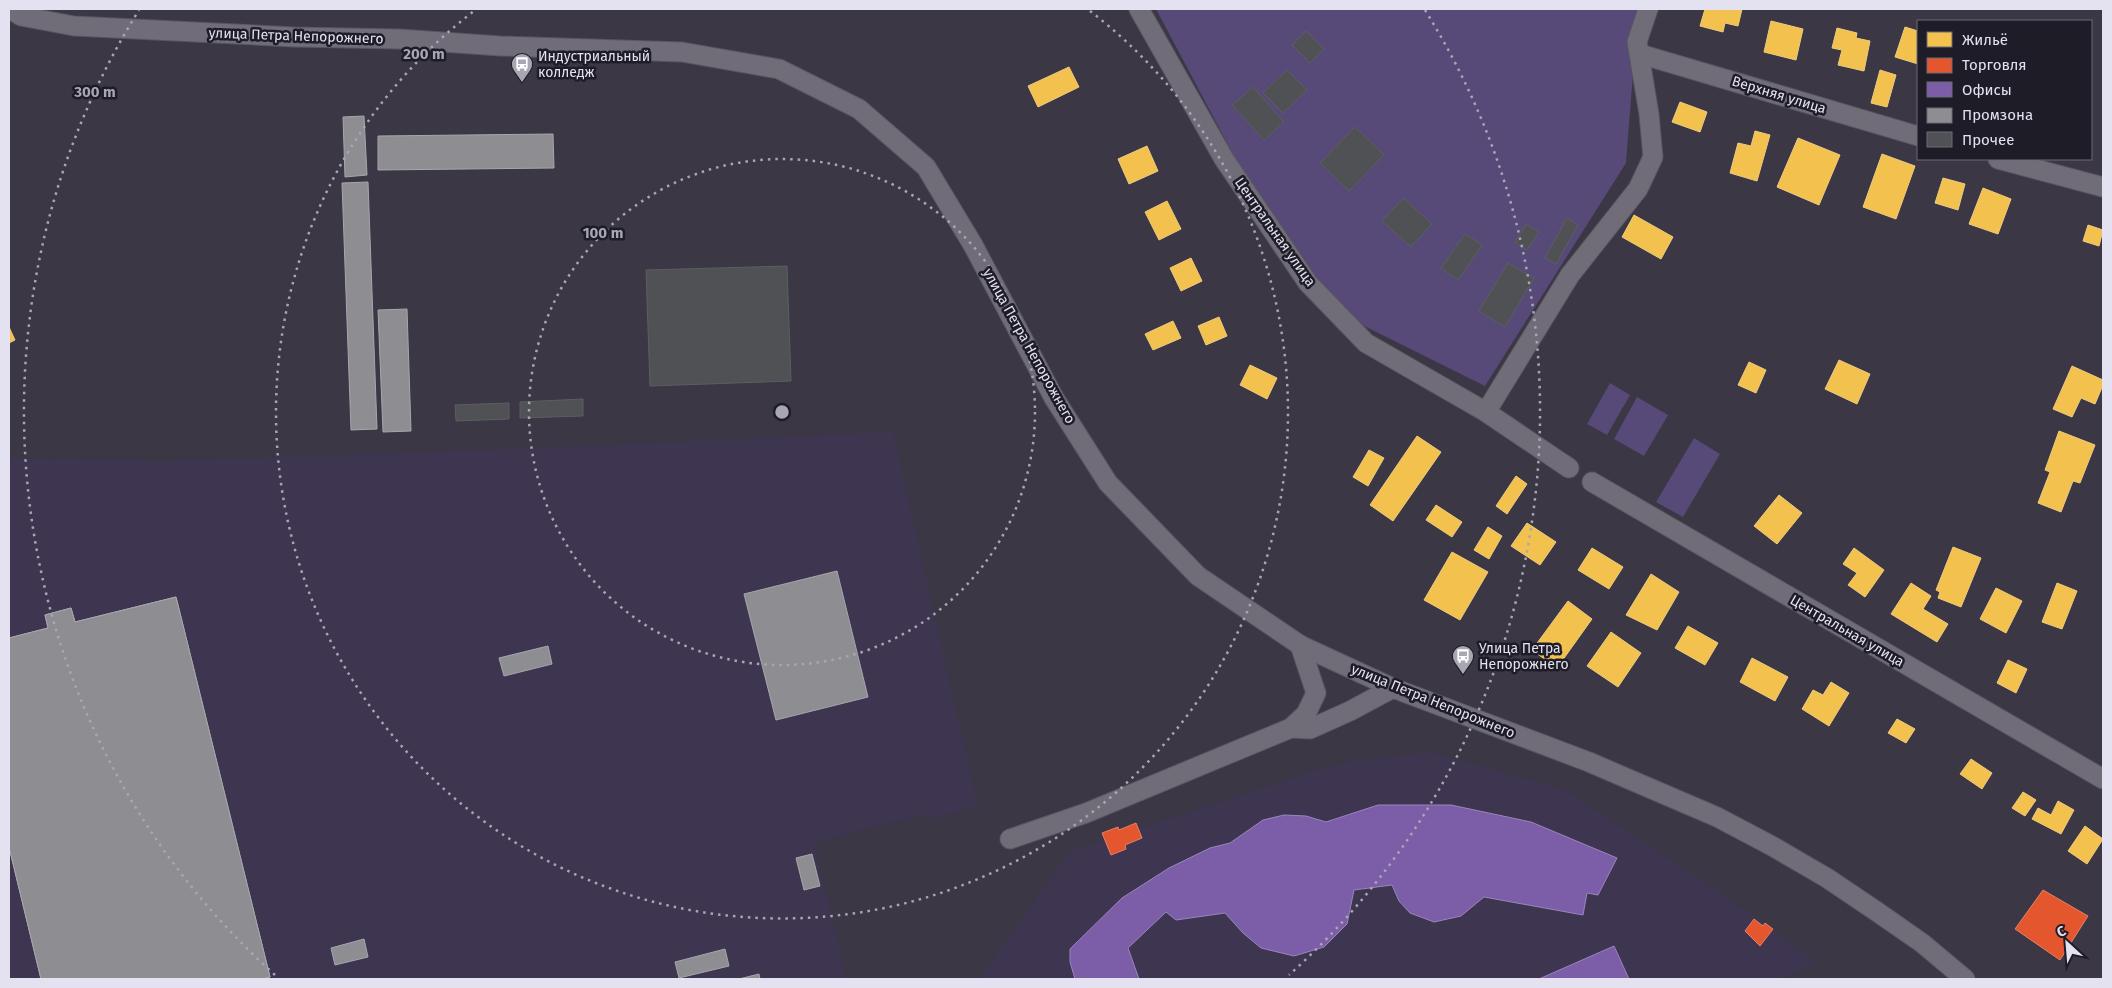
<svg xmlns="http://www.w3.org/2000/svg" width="2112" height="988" viewBox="0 0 2112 988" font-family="'Fira Sans',sans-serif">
<rect width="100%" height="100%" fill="#3b3744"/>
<g fill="#3e3651">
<path d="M 893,432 L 978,807 L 929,819 L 927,814 L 814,842 L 846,979 L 9,979 L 9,458 L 168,461 L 595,446 Z"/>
<path d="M 1430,752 L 1566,790 L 1718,891 L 1817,962 L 1780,979 L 979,979 L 1069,852 L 1314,771 L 1346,762 Z"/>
</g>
<g fill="#574978">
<path d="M 1156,9 L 1638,9 L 1626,163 L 1485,386 L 1328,308 L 1234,156 Z"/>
<path d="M 1610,383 L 1630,395 L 1607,435 L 1587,424 Z"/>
<path d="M 1637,397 L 1668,415 L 1644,456 L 1614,439 Z"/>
<path d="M 1694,438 L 1720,454 L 1683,517 L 1656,502 Z"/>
</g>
<g fill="#f2c14e" stroke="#eecb7f">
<path d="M 1705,9 L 1742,9 L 1738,26 L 1725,23 L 1723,32 L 1700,26 Z"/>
<path d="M 1771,21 L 1803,29 L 1796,60 L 1764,52 Z"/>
<path d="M 1905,27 L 1918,31 L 1918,64 L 1895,57 Z"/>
<path d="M 1837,28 L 1857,33 L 1856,38 L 1870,41 L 1864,71 L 1838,65 L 1842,50 L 1832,48 Z"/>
<path d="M 1069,67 L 1079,87 L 1038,107 L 1028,86 Z"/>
<path d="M 1880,70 L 1896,75 L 1887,107 L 1871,103 Z"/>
<path d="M 1680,102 L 1707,112 L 1700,132 L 1672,122 Z"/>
<path d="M 1755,131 L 1770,135 L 1757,181 L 1730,173 L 1738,143 L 1751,146 Z"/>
<path d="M 1798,138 L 1840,155 L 1819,205 L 1777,187 Z"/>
<path d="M 1147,146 L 1158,171 L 1129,184 L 1118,159 Z"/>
<path d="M 1882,154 L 1915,166 L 1896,219 L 1863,207 Z"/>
<path d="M 1943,178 L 1965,184 L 1958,210 L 1935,203 Z"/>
<path d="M 1983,188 L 2011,199 L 1998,234 L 1969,224 Z"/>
<path d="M 1167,201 L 1181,229 L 1159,240 L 1145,212 Z"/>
<path d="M 1634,215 L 1673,237 L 1661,259 L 1622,237 Z"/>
<path d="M 2088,225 L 2103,230 L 2099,246 L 2083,241 Z"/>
<path d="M 1191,258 L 1202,281 L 1181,291 L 1170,268 Z"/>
<path d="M 1219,317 L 1227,336 L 1206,345 L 1198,326 Z"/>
<path d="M 1173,321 L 1181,338 L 1153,350 L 1145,334 Z"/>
<path d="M 9,327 L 15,340 L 9,343 Z"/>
<path d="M 1839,360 L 1870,374 L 1857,404 L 1825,389 Z"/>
<path d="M 1749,362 L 1766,370 L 1756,393 L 1738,385 Z"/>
<path d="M 1250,365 L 1277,378 L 1267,399 L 1240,385 Z"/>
<path d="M 2072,366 L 2103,380 L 2103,385 L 2095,404 L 2081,398 L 2072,417 L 2053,409 Z"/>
<path d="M 2059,431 L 2095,445 L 2080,483 L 2073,481 L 2061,512 L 2038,503 L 2050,472 L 2045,470 Z"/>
<path d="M 1417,436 L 1441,452 L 1393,521 L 1370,505 Z"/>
<path d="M 1369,450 L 1384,458 L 1368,486 L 1353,477 Z"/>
<path d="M 1516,476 L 1527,484 L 1507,514 L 1496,506 Z"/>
<path d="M 1779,495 L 1802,513 L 1777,544 L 1754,526 Z"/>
<path d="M 1436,505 L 1462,522 L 1452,537 L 1426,520 Z"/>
<path d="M 1527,523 L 1556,542 L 1540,565 L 1511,546 Z"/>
<path d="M 1488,527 L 1502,536 L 1489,559 L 1474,550 Z"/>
<path d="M 1953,547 L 1981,558 L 1961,607 L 1938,598 L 1940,592 L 1936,590 Z"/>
<path d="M 1592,548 L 1623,567 L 1609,589 L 1578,570 Z"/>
<path d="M 1854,548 L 1884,570 L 1865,597 L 1848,585 L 1857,573 L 1843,564 Z"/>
<path d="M 1452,552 L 1488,572 L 1460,620 L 1424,600 Z"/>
<path d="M 1651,574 L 1679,592 L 1657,630 L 1626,615 Z"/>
<path d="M 1911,583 L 1931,596 L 1923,609 L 1948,624 L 1937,642 L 1891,614 Z"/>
<path d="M 2057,583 L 2077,591 L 2062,629 L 2042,622 Z"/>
<path d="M 1996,588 L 2022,601 L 2006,633 L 1980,619 Z"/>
<path d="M 1568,601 L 1592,619 L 1557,668 L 1532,650 Z"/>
<path d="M 1688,626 L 1718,643 L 1705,665 L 1675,648 Z"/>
<path d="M 1611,632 L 1641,653 L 1618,687 L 1587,666 Z"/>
<path d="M 1752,658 L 1788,677 L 1775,701 L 1740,682 Z"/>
<path d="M 2008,660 L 2027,669 L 2016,693 L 1997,683 Z"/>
<path d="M 1831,682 L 1849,693 L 1829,726 L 1802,709 L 1813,690 L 1823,695 Z"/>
<path d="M 1897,719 L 1915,729 L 1906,743 L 1888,733 Z"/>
<path d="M 1971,759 L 1992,773 L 1982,789 L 1960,774 Z"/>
<path d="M 2023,792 L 2036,800 L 2025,816 L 2012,808 Z"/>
<path d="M 2058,801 L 2074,810 L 2061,834 L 2032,819 L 2038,808 L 2051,815 Z"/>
<path d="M 2085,826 L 2103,839 L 2087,864 L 2068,851 Z"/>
</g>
<g fill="#e4572e" stroke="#e48068">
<path d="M 1136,823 L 1142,838 L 1125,845 L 1126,849 L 1111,855 L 1102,833 L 1118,827 L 1119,830 Z"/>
<path d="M 2043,890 L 2088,916 L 2060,960 L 2015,929 Z"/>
<path d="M 1754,919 L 1763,926 L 1765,923 L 1773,929 L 1760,946 L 1745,931 Z"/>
</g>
<g fill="#7b5ea7" stroke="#9a85bd">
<path d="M 1378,805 L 1451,805 L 1531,822 L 1617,858 L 1598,895 L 1587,893 L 1583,915 L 1484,897 L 1461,916 L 1434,922 L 1410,913 L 1399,901 L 1392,885 L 1354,890 L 1347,924 L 1324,947 L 1294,956 L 1261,948 L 1243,933 L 1225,913 L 1176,920 L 1166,912 L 1128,948 L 1139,979 L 1075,979 L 1070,962 L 1070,949 L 1122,898 L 1169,868 L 1210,848 L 1230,843 L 1263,820 L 1284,815 L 1306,816 L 1326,822 Z"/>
<path d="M 1614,946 L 1629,979 L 1539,979 Z"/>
</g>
<g fill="#8d8d92" stroke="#a7a6ae">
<path d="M 364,116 L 367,175 L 345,177 L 343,117 Z"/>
<path d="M 553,134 L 554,168 L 378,170 L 378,136 Z"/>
<path d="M 368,182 L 377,429 L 351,430 L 342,183 Z"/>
<path d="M 407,309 L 411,431 L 383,432 L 378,310 Z"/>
<path d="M 837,571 L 868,697 L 776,720 L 744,594 Z"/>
<path d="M 176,597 L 270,977 L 261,979 L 41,979 L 9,847 L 9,638 L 48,628 L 45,615 L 71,608 L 75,622 Z"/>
<path d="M 176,597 L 270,977 L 261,979 L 41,979 L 9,847 L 9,638 L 48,628 L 45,615 L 71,608 L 75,622 Z"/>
<path d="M 548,646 L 552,664 L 504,676 L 499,658 Z"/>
<path d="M 812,854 L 820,886 L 804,890 L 796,858 Z"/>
<path d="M 364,939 L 368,957 L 335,965 L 331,948 Z"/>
<path d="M 725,949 L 729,966 L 679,978 L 675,962 Z"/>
<path d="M 759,974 L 760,979 L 739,979 Z"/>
</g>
<g fill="#505154" stroke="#5d5e61">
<path d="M 1306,31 L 1324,49 L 1310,63 L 1292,45 Z"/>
<path d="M 1287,70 L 1307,90 L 1283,113 L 1263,93 Z"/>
<path d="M 1253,87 L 1284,122 L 1264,140 L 1232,105 Z"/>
<path d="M 1355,127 L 1384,155 L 1349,191 L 1320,163 Z"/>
<path d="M 1403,198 L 1432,224 L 1411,247 L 1382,221 Z"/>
<path d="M 1567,218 L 1578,225 L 1556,264 L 1545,258 Z"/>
<path d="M 1526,224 L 1539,232 L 1527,250 L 1515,242 Z"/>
<path d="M 1465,234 L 1482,245 L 1458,280 L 1441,268 Z"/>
<path d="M 1508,263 L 1534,278 L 1505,327 L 1479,311 Z"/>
<path d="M 787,266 L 791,381 L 650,386 L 646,270 Z"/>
<path d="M 583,399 L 583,416 L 520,418 L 520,402 Z"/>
<path d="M 509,403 L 509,419 L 456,421 L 455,405 Z"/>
</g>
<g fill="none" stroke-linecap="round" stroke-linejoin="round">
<g stroke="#595661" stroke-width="21">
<g id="minor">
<path d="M 10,9 L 21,16 L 74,26 L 294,37 L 399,39 L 500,46 L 682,52 L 779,69 L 859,109 L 926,167 L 973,245 L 1054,398 L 1108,483 L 1198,576 L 1300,645 L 1393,688 L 1589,762 L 1717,817 L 1772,846 L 1827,878 L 1876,911 L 1922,943 L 1965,979"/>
<path d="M 1139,9 L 1224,159 L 1308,283 L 1366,343 L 1486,412 L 1569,468"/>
<path d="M 1640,54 L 1918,136"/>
<path d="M 1998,159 L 2103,187"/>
<path d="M 1486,412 L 1570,275 L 1638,189 L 1653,157 L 1649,114 L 1637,42 L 1648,9"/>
<path d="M 1592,482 L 2103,779"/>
<path d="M 1291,728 L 1310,729 L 1350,711 L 1393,688"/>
<path d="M 1010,839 L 1086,813 L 1291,728 L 1306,714 L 1316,693 L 1300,645"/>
</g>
</g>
<use href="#minor" stroke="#716d78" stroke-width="19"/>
</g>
<g fill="none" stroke="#a9a6b4" stroke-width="2.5" stroke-dasharray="2.5 5">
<circle cx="782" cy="412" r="253"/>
<path d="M1090 11A506 506 0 1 1 474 11"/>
<path d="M275 975A758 758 0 0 1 139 10M1425 10A758 758 0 0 1 1289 975"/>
</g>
<defs>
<g id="bus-pin" transform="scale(1.125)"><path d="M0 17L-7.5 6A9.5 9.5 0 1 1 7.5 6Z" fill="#a9a6b4" stroke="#1e1c26"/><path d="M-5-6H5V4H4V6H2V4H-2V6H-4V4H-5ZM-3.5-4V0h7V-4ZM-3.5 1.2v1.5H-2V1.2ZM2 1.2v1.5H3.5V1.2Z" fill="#fff"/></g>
</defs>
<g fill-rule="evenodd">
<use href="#bus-pin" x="522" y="64"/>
<use href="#bus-pin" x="1463" y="656"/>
</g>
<g text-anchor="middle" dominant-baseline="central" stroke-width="5" stroke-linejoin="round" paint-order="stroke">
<g font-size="14" fill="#e4e1f0" stroke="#1e1c26">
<text transform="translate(296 36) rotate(2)">улица Петра Непорожнего</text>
<text transform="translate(1779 95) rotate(17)">Верхняя улица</text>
<text transform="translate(1275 232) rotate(55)">Центральная улица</text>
<text transform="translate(1029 346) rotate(61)">улица Петра Непорожнего</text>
<text transform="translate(1847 631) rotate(30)">Центральная улица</text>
<text transform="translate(1433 701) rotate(22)">улица Петра Непорожнего</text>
</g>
<g font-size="14" fill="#e4e1f0" stroke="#1e1c26" text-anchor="start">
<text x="538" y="56">Индустриальный<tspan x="538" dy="16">колледж</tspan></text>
<text x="1479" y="648">Улица Петра<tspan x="1479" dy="16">Непорожнего</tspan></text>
</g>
</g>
<circle cx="782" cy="412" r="8" fill="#a9a6b4" stroke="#1e1c26" stroke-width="2.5"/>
<g font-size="15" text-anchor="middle" font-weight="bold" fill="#a9a6b4" stroke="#1e1c26" stroke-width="5" stroke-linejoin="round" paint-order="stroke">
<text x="424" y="59">200 m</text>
<text x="95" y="97">300 m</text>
<text x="603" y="238">100 m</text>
</g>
<rect width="2112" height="988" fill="none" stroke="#e4e1f0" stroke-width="20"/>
<rect x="1917" y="20" width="175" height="140" fill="#1e1c26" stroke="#6d6b77"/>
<rect x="1927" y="32" width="25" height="15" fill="#f2c14e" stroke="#6d6b77"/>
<text x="1962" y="45" font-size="15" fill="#e4e1f0">Жильё</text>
<rect x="1927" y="58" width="25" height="15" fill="#e4572e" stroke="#6d6b77"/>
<text x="1962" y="70" font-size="15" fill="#e4e1f0">Торговля</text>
<rect x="1927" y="82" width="25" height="15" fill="#7b5ea7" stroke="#6d6b77"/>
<text x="1962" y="95" font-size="15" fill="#e4e1f0">Офисы</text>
<rect x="1927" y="108" width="25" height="15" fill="#8d8d92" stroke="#6d6b77"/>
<text x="1962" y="120" font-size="15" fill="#e4e1f0">Промзона</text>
<rect x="1927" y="132" width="25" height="15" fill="#505154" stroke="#6d6b77"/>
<text x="1962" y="145" font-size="15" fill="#e4e1f0">Прочее</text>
<g transform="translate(2067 943) rotate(334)" stroke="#1e1c26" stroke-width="4" paint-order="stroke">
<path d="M0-4L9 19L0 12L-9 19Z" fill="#e4e1f0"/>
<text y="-8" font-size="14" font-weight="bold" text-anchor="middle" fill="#e4e1f0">С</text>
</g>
</svg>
